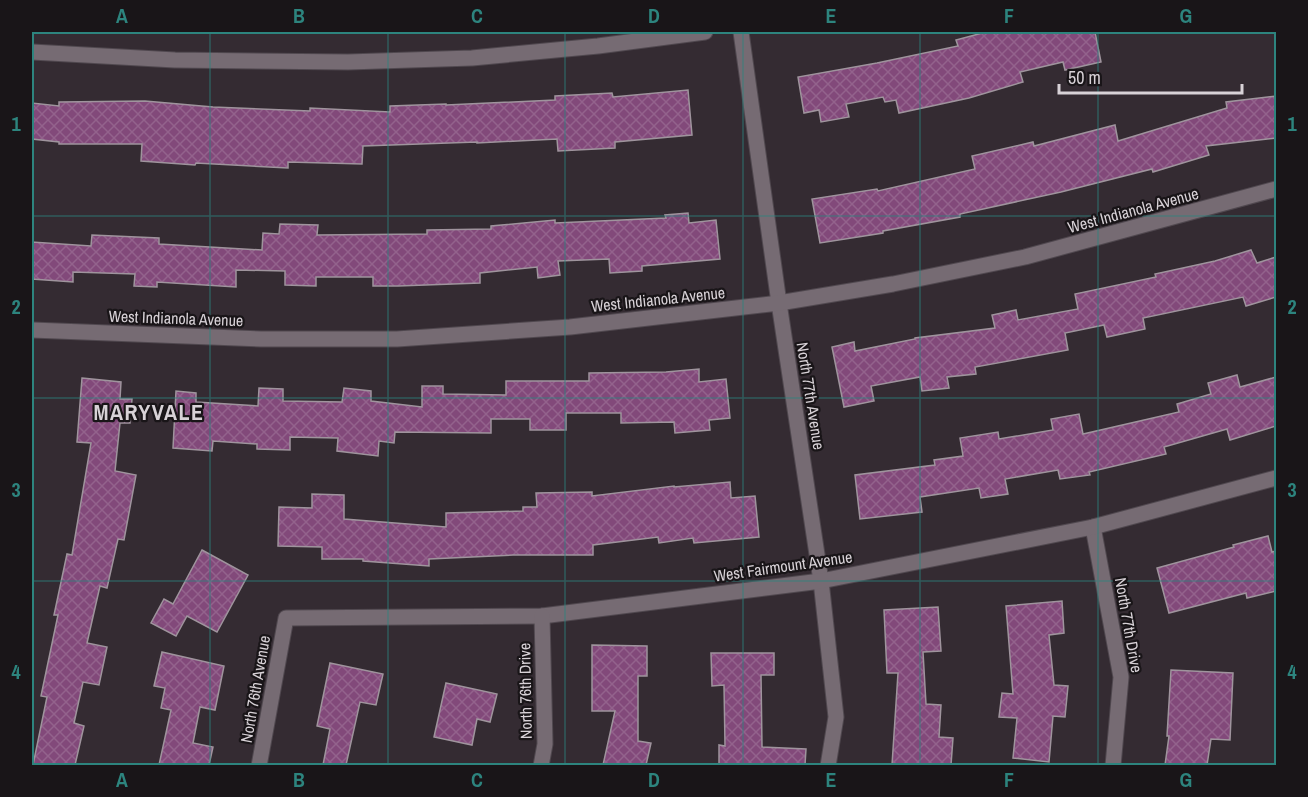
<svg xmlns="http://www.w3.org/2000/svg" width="1308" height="797" viewBox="0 0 1308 797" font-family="'Archivo Narrow',sans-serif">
<defs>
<pattern id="building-cross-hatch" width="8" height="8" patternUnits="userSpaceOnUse" patternTransform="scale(1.5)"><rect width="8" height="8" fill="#82497a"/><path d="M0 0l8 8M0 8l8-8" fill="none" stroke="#93628c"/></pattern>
</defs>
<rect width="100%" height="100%" fill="#342b32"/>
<g fill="url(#building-cross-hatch)" stroke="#9f949d" stroke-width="1.5">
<path d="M 986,32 L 1095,32 L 1101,62 L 1065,70 L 1063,62 L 1020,72 L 1023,82 L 969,98 L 899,113 L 896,100 L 885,102 L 883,97 L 846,104 L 849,117 L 821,122 L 819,110 L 804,113 L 798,77 L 877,63 L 958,46 L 956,40 Z"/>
<path d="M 688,90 L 692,135 L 615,142 L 615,148 L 558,151 L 557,139 L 477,143 L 477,142 L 363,146 L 362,164 L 288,162 L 288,168 L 196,163 L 195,165 L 141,161 L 142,144 L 59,144 L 59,142 L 32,139 L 32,103 L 59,106 L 59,102 L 145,101 L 213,107 L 310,111 L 310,108 L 390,112 L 390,106 L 446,104 L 446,105 L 555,100 L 555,96 L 612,93 L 613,97 Z"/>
<path d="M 1276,96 L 1276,138 L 1206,146 L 1209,155 L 1153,172 L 1152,169 L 1061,192 L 960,214 L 960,217 L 883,231 L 883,233 L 820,243 L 812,199 L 877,189 L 878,191 L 975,169 L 972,156 L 1033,142 L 1034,146 L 1115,125 L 1118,141 L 1227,108 L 1226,102 Z"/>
<path d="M 688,213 L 689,223 L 716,220 L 720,259 L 642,266 L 642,271 L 610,273 L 609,259 L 558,261 L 560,275 L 538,278 L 537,267 L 480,273 L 480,283 L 398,286 L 373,286 L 373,277 L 316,277 L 316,286 L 285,285 L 285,271 L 236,270 L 236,287 L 157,282 L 157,287 L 134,286 L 135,274 L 73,272 L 73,282 L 32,279 L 32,242 L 91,246 L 92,235 L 159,238 L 159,244 L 262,250 L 263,233 L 279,234 L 280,224 L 318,225 L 317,235 L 427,234 L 427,230 L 491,229 L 491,226 L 555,220 L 555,223 L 666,218 L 665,215 Z"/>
<path d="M 1251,250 L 1257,263 L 1276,257 L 1276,297 L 1246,306 L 1243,297 L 1143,318 L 1145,329 L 1107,337 L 1104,325 L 1065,333 L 1068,350 L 975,367 L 976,374 L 947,377 L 949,388 L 922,391 L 920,377 L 871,386 L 874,401 L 844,407 L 832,347 L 854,342 L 855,351 L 915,339 L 915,338 L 995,328 L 992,315 L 1016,310 L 1018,320 L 1078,309 L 1075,294 L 1156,277 L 1155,274 L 1215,261 Z"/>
<path d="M 699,369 L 699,382 L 726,379 L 730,418 L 709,420 L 710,430 L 675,433 L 674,422 L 621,423 L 621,413 L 566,413 L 566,430 L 530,430 L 530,419 L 491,419 L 491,433 L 395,432 L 394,443 L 379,441 L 378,456 L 337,451 L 338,438 L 290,437 L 290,450 L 257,449 L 257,444 L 213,441 L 212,451 L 173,448 L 176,391 L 196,393 L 196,402 L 258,406 L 259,388 L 283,389 L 283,401 L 342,402 L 344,388 L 371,391 L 371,401 L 422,407 L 422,386 L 443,386 L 443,394 L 506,395 L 506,381 L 589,381 L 589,373 L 666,372 Z"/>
<path d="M 1237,375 L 1240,387 L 1276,377 L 1276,426 L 1230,440 L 1227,429 L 1164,447 L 1166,454 L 1089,472 L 1090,475 L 1060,479 L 1058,470 L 1005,479 L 1008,494 L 981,498 L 979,488 L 920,497 L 922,512 L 860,519 L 855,475 L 935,465 L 934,460 L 963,456 L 960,438 L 998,432 L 999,439 L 1053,430 L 1051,419 L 1079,414 L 1083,434 L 1179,412 L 1177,404 L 1211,394 L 1208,383 Z"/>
<path d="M 82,378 L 121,382 L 120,399 L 132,399 L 130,423 L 120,423 L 115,471 L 136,475 L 124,540 L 118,539 L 107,588 L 100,586 L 87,643 L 107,647 L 99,685 L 83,682 L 74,723 L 84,726 L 75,765 L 33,765 L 47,697 L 41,696 L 58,615 L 54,615 L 67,554 L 72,555 L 91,443 L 77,442 Z"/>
<path d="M 730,482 L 731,498 L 755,496 L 759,537 L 694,543 L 693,538 L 659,543 L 658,537 L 593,545 L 593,555 L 513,555 L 429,559 L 429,566 L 363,561 L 363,559 L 322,559 L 322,547 L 278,546 L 279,507 L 312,508 L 312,494 L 344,495 L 344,519 L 446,527 L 446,513 L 523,511 L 523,507 L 537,507 L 536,493 L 592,492 L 592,496 L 674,486 L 674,487 Z"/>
<path d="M 1268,536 L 1272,552 L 1276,551 L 1276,591 L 1247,598 L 1246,593 L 1169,613 L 1157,568 L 1234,547 L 1233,545 Z"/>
<path d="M 202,550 L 248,575 L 217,632 L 187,616 L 176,636 L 151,623 L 164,599 L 173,604 Z"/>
<path d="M 1062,601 L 1064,633 L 1049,635 L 1054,685 L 1068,686 L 1065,717 L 1053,716 L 1049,762 L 1013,758 L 1017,718 L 999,717 L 1002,693 L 1013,694 L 1006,606 Z"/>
<path d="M 938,607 L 941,651 L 923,652 L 926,704 L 941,705 L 939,737 L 953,738 L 951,765 L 892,765 L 898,673 L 887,673 L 884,610 Z"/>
<path d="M 592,645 L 647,646 L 647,676 L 638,676 L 638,741 L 651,743 L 646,765 L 603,765 L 615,711 L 592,711 Z"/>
<path d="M 162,652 L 224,666 L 215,710 L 200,707 L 193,743 L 213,747 L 209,765 L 159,765 L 171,710 L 161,708 L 165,688 L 154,686 Z"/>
<path d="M 711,653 L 774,653 L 774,675 L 761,675 L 762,747 L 806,749 L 805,765 L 719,765 L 719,745 L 725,746 L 724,685 L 712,686 Z"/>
<path d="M 330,663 L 383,674 L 376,705 L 360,702 L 346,765 L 323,765 L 330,729 L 317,726 Z"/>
<path d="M 1171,670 L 1233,673 L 1230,740 L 1211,739 L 1207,765 L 1165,765 L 1169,736 L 1167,736 Z"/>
<path d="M 446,683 L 497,694 L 490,722 L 477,719 L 472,745 L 434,737 Z"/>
</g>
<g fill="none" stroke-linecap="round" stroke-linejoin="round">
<g stroke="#50484f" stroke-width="17">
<g id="street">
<path d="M 741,32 L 779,303 L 821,581 L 836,717 L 828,766"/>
<path d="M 32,52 L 175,60 L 348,62 L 472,58 L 598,46 L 705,32"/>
<path d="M 32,330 L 261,339 L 397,339 L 570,327 L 779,303 L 893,284 L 1025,257 L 1276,189"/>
<path d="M 1093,527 L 1121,677 L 1113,766"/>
<path d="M 259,766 L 286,618 L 542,616 L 821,581 L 1093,527 L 1276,478"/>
<path d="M 541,766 L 545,744 L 542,616"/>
</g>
</g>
<use href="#street" stroke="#766b73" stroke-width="15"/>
</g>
<path fill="none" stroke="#2d847e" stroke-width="1.5" stroke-opacity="0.55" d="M 210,32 L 210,766M 388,32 L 388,766M 565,32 L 565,766M 743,32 L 743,766M 920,32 L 920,766M 1098,32 L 1098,766M 32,216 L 1276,216M 32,398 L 1276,398M 32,581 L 1276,581"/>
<g text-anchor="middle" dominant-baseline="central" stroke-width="4.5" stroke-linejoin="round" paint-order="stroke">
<g font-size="16" fill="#d8d2d7" stroke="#191518">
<text transform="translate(1133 210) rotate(-15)">West Indianola Avenue</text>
<text transform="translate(658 299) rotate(-6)">West Indianola Avenue</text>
<text transform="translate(176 318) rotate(2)">West Indianola Avenue</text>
<text transform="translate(811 396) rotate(81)">North 77th Avenue</text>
<text transform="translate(783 566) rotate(-8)">West Fairmount Avenue</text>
<text transform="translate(1129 625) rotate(80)">North 77th Drive</text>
<text transform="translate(255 689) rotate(-80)">North 76th Avenue</text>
<text transform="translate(525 691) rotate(-91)">North 76th Drive</text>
</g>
<g font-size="22" font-weight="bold" letter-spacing="1.5" fill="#d8d2d7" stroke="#191518">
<text x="149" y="412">MARYVALE</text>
</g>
</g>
<rect width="1308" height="797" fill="none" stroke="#191518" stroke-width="66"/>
<path d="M1059 84v9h183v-9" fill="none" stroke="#d8d2d7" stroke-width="3"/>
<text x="1068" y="84" font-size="18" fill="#d8d2d7" stroke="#191518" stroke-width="4.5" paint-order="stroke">50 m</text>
<rect x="33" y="33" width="1242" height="731" fill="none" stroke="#2d847e" stroke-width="2"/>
<g font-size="20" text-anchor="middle" font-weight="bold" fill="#2d847e">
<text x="122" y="23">A</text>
<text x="299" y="23">B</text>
<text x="477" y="23">C</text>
<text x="654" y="23">D</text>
<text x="831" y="23">E</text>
<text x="1009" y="23">F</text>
<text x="1186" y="23">G</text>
<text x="16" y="131">1</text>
<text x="1292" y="131">1</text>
<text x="16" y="314">2</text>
<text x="1292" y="314">2</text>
<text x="16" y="497">3</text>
<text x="1292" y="497">3</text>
<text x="16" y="679">4</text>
<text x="1292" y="679">4</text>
<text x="122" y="787">A</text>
<text x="299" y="787">B</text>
<text x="477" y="787">C</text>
<text x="654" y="787">D</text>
<text x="831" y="787">E</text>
<text x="1009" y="787">F</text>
<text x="1186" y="787">G</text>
</g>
</svg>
